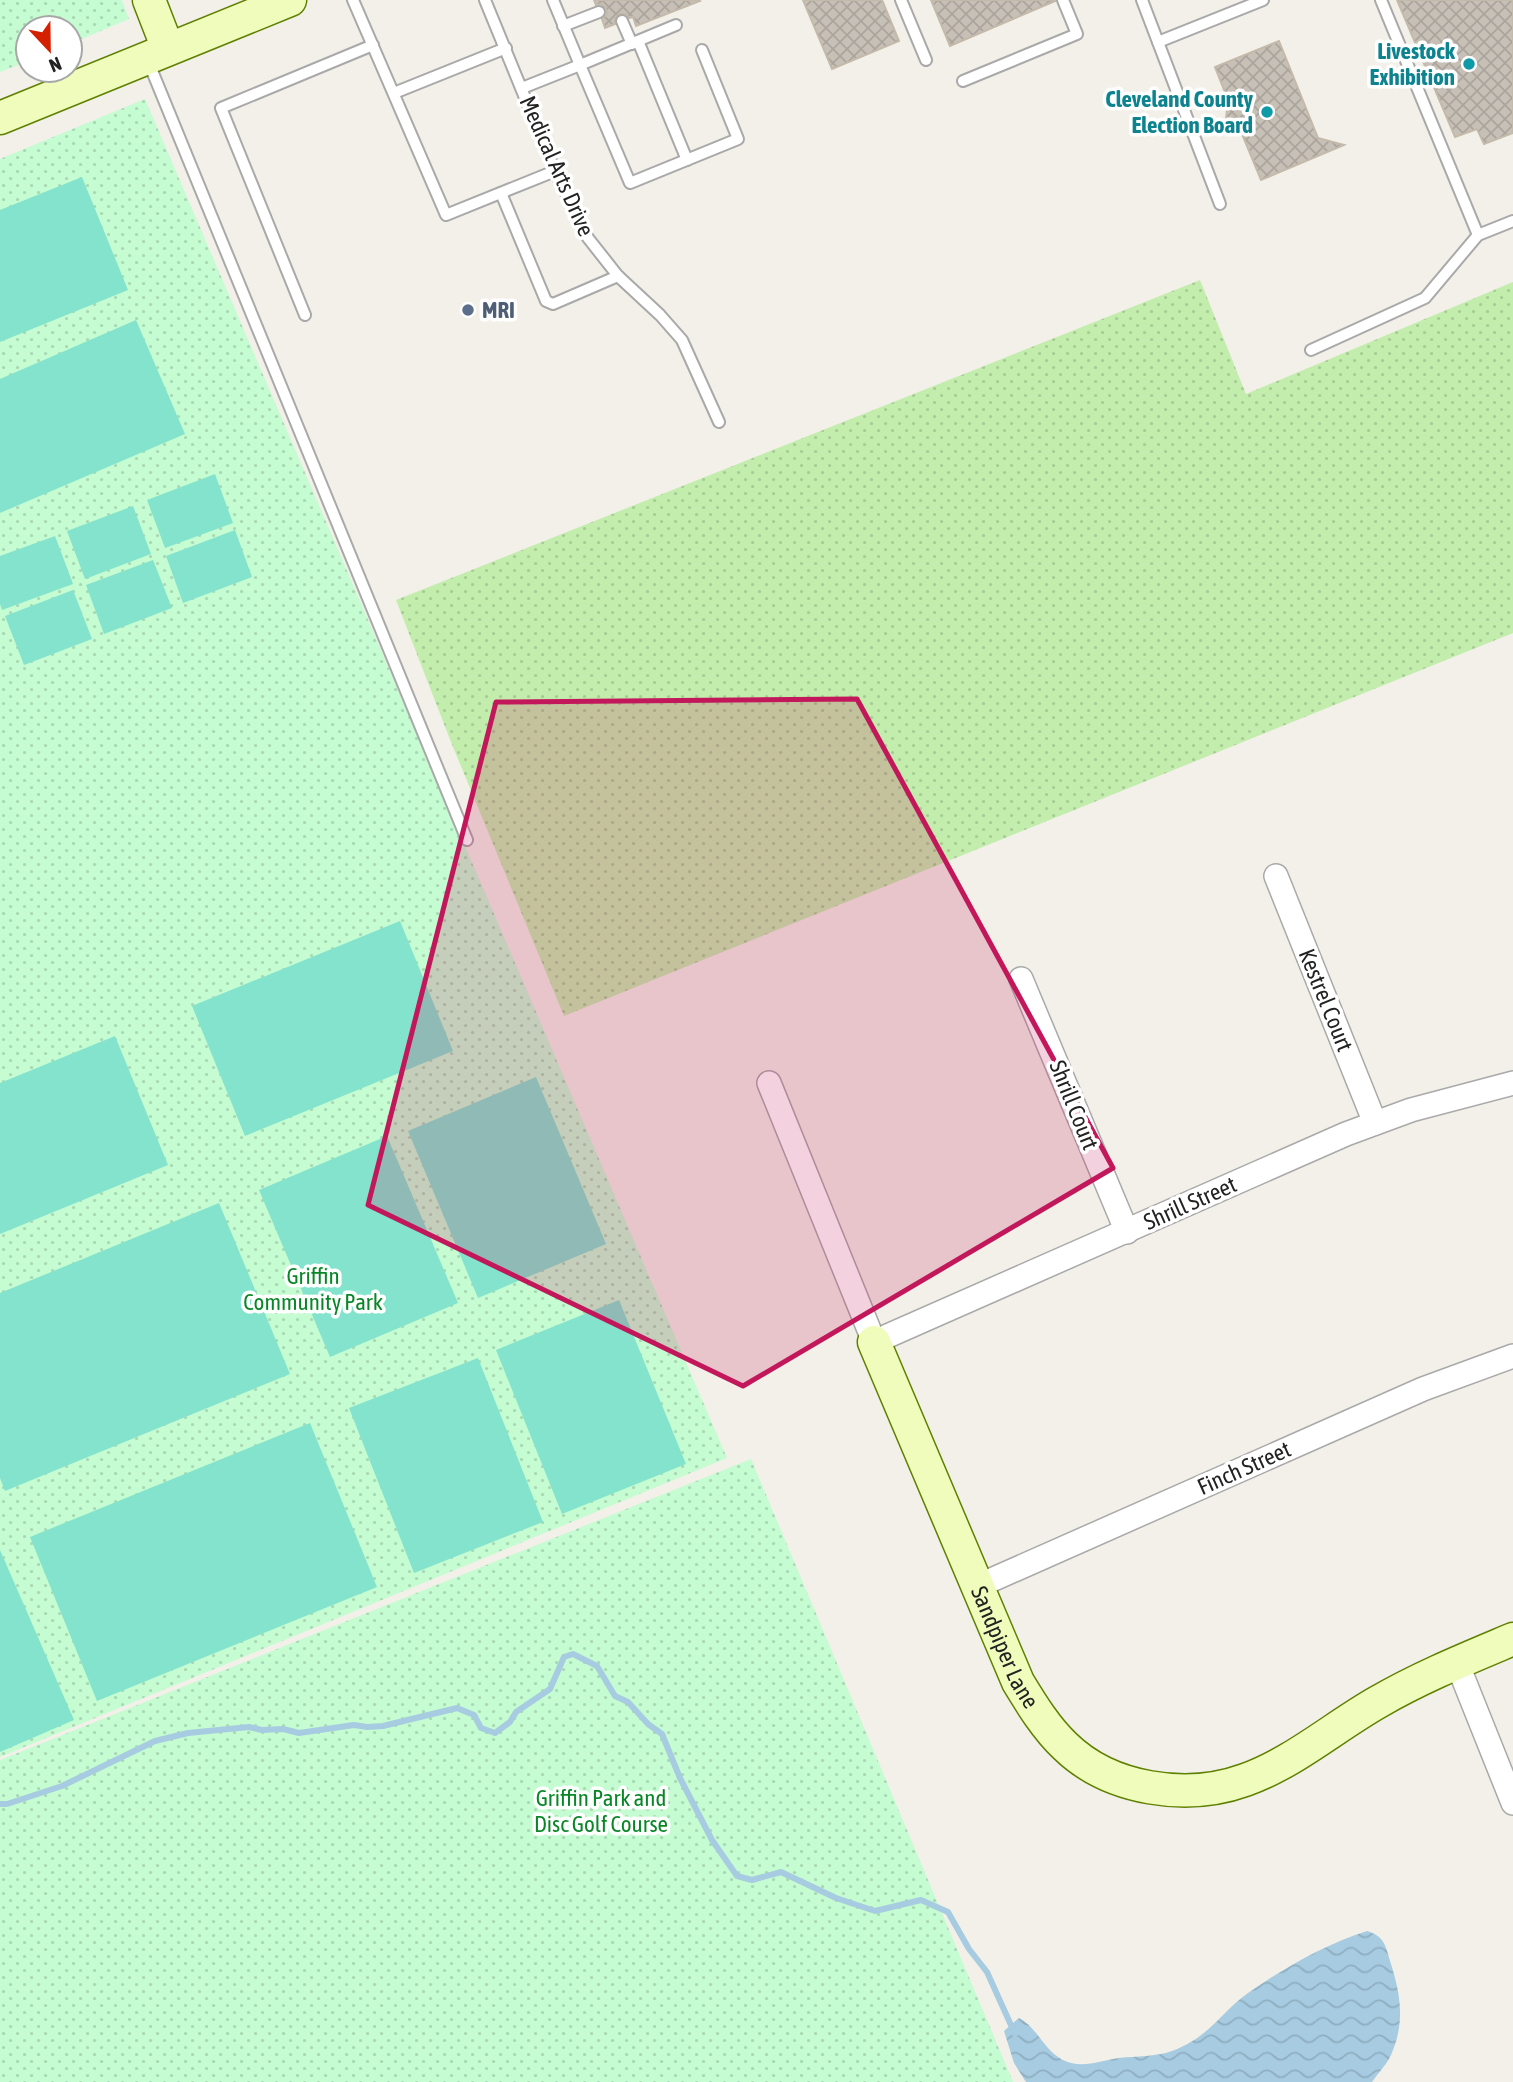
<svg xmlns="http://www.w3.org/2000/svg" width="1513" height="2082" viewBox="0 0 1513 2082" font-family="'Asap Condensed',sans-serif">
<defs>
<pattern id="grass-dots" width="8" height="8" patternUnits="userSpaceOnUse" patternTransform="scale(1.75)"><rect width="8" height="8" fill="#c3edad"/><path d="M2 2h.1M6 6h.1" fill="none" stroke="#a7cb95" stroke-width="1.8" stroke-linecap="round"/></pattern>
<pattern id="park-dots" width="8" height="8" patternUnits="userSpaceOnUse" patternTransform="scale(1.75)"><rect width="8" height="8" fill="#c5fcd2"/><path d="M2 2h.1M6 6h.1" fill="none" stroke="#a9d8b4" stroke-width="1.8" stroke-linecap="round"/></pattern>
<pattern id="water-waves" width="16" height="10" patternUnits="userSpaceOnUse" patternTransform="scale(1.75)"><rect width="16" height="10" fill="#a7cbe1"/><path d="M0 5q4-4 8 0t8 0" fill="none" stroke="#8faec1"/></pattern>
<pattern id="building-cross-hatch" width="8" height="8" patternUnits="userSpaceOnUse" patternTransform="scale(1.75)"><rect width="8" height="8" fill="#c7c0b7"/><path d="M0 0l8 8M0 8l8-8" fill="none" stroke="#aba59d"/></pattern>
</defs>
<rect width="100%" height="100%" fill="#f2f0e8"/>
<path fill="url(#grass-dots)" d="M 1200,280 L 1246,394 L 1513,282 L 1513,633 L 564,1016 L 451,742 L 396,600 Z"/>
<g fill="url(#park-dots)">
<path d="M 0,0 L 122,0 L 129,19 L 70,44 L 70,28 L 28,28 L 28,61 L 0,72 Z"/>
<path d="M 145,99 L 727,1458 L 0,1757 L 0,159 Z"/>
<path d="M 751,1459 L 1013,2082 L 0,2082 L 0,1760 Z"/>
</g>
<g fill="#84e3cd">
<path d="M 82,177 L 128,290 L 0,342 L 0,210 Z"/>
<path d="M 136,320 L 185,434 L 0,513 L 0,379 Z"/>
<path d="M 215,474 L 233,523 L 165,548 L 147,500 Z"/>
<path d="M 133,506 L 151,554 L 85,579 L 67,531 Z"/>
<path d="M 235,530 L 252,577 L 183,603 L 166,556 Z"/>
<path d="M 55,536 L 73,584 L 2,610 L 0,604 L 0,556 Z"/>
<path d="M 153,560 L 172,608 L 104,634 L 86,585 Z"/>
<path d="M 73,590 L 92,639 L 24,665 L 5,616 Z"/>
<path d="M 400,921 L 453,1051 L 245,1136 L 192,1006 Z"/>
<path d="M 115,1036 L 168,1165 L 0,1234 L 0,1083 Z"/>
<path d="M 536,1077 L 606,1244 L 478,1298 L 408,1131 Z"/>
<path d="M 387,1136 L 458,1303 L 330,1357 L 259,1190 Z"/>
<path d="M 219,1203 L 290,1374 L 5,1491 L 0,1478 L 0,1293 Z"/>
<path d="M 619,1300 L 686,1464 L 562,1514 L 496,1350 Z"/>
<path d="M 478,1358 L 543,1522 L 414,1573 L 349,1408 Z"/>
<path d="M 310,1423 L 377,1587 L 97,1701 L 30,1537 Z"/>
<path d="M 0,1550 L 74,1720 L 0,1752 Z"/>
</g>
<path fill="url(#water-waves)" d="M 1367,1931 C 1385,1936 1386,1947 1391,1964 C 1401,1996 1405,2023 1391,2055 C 1387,2064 1378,2073 1372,2082 L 1026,2082 L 1014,2063 L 1004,2031 L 1019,2018 C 1040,2029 1045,2056 1071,2063 C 1087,2067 1103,2060 1119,2058 C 1136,2056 1156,2057 1172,2051 C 1211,2036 1219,2014 1248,1993 C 1284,1968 1326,1944 1367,1931 Z"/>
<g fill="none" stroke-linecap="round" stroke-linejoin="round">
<path stroke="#a7cbe1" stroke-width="6" d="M 0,1804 L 7,1804 L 62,1786 L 155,1741 L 188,1733 L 249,1727 L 262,1730 L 283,1729 L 299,1733 L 354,1725 L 367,1727 L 383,1726 L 457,1708 L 474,1715 L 481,1728 L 495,1733 L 510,1722 L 516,1712 L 550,1689 L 564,1657 L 573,1654 L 597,1666 L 615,1696 L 628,1702 L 648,1724 L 662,1734 L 680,1778 L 712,1840 L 737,1876 L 752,1880 L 781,1872 L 836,1898 L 875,1911 L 921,1900 L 948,1912 L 969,1949 L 987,1972 L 1015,2034"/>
</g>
<g fill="url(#building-cross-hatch)" stroke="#c4baaa" stroke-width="2">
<path d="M 594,0 L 699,0 L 700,1 L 636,26 L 633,17 L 629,18 L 626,14 L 620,14 L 615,17 L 615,24 L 605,28 L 602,19 L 607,14 L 606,9 L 601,4 L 596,5 Z"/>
<path d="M 803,0 L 882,0 L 899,41 L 832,69 Z"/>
<path d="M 931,0 L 1055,0 L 1055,1 L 950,46 Z"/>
<path d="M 1397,0 L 1513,0 L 1513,133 L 1484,144 L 1477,129 L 1455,137 Z"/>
<path d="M 1279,41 L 1318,138 L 1344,145 L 1261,180 L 1235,117 L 1226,119 L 1228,100 L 1215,67 Z"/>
</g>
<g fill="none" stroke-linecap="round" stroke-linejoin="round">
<g stroke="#a9a9a9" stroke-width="14">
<g id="lane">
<path d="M 353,0 L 446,215 L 555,171"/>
<path d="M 485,0 L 555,171 L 588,238 L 618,276 L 660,315 L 682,340 L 719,422"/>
<path d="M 901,0 L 926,60"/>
<path d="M 1142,0 L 1158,42 L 1263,0"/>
<path d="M 1381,0 L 1478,235"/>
<path d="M 622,21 L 632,44"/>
<path d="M 676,25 L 580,65 L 630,183 L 738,139 L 702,50"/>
<path d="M 563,26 L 599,12"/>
<path d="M 638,41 L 687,160"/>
<path d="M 1158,42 L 1220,204"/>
<path d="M 148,61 L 467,840"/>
<path d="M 963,81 L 1077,34 L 1063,0"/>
<path d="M 522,88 L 580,65 L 553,0"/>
<path d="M 394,93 L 506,48"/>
<path d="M 501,193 L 546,301 L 553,304 L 618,276"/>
<path d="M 305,315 L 221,108 L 373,45"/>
<path d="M 1311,350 L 1425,298 L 1478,235 L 1513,221"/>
</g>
</g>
<g stroke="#a9a9a9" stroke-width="26">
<g id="street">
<path d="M 1276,876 L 1375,1123"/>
<path d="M 1021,979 L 1127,1232"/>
<path d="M 769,1083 L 874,1342 L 1346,1134 L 1411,1110 L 1513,1083"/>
<path d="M 978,1586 L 1423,1389 L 1513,1356"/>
<path d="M 1457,1663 L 1513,1803"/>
</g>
</g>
<g stroke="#5f8001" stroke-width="35">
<g id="secondary">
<path d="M 149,0 L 168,49"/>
<path d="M 0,118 L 290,0"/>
<path id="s1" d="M 874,1342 L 1018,1682 C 1032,1705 1046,1728 1065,1746 C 1110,1790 1187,1801 1245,1780 C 1293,1763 1334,1727 1378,1702 C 1421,1677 1468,1658 1513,1639"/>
</g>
</g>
<use href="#lane" stroke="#fff" stroke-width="10"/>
<use href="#street" stroke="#fff" stroke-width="23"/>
<use href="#secondary" stroke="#effcbc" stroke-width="32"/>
</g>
<path fill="#c2185b" fill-opacity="0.2" stroke="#c2185b" stroke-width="5" stroke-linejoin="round" d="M 857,699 L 1113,1168 L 743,1386 L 368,1205 L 496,702 Z"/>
<g fill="#0f9aa8" stroke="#fff" stroke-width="2.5">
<circle cx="1469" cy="64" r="7"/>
<circle cx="1267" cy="112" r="7"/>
</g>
<circle fill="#5c6f8a" stroke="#fff" stroke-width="2.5" cx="468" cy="310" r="7"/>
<g text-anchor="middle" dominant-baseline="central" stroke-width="7" stroke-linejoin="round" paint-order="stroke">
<g font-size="23" font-weight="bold" fill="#0d838f" stroke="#fff" text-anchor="end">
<text x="1455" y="51">Livestock<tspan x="1455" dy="26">Exhibition</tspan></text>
<text x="1253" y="99">Cleveland County<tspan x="1253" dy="26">Election Board</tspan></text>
</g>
<g font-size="23" fill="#222" stroke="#fff">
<text transform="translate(557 166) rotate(66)">Medical Arts Drive</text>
<text transform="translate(1326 1000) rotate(68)">Kestrel Court</text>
<text transform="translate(1074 1105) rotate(68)">Shrill Court</text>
<text transform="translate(1190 1203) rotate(-24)">Shrill Street</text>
<text transform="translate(1244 1468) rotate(-24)">Finch Street</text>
<text stroke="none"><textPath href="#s1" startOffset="332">Sandpiper Lane</textPath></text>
</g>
<g font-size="23" font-weight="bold" fill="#4e5e75" stroke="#fff" text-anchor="start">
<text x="482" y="310">MRI</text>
</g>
<g font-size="23" fill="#088726" stroke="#fff">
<text x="313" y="1276">Griffin<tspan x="313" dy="26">Community Park</tspan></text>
<text x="601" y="1798">Griffin Park and<tspan x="601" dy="26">Disc Golf Course</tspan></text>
</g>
</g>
<g transform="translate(49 49) rotate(158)"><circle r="33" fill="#ffffff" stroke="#a7a7a7" stroke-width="2"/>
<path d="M0-5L12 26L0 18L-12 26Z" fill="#d32000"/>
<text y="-10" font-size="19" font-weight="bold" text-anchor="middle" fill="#222222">N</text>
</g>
</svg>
